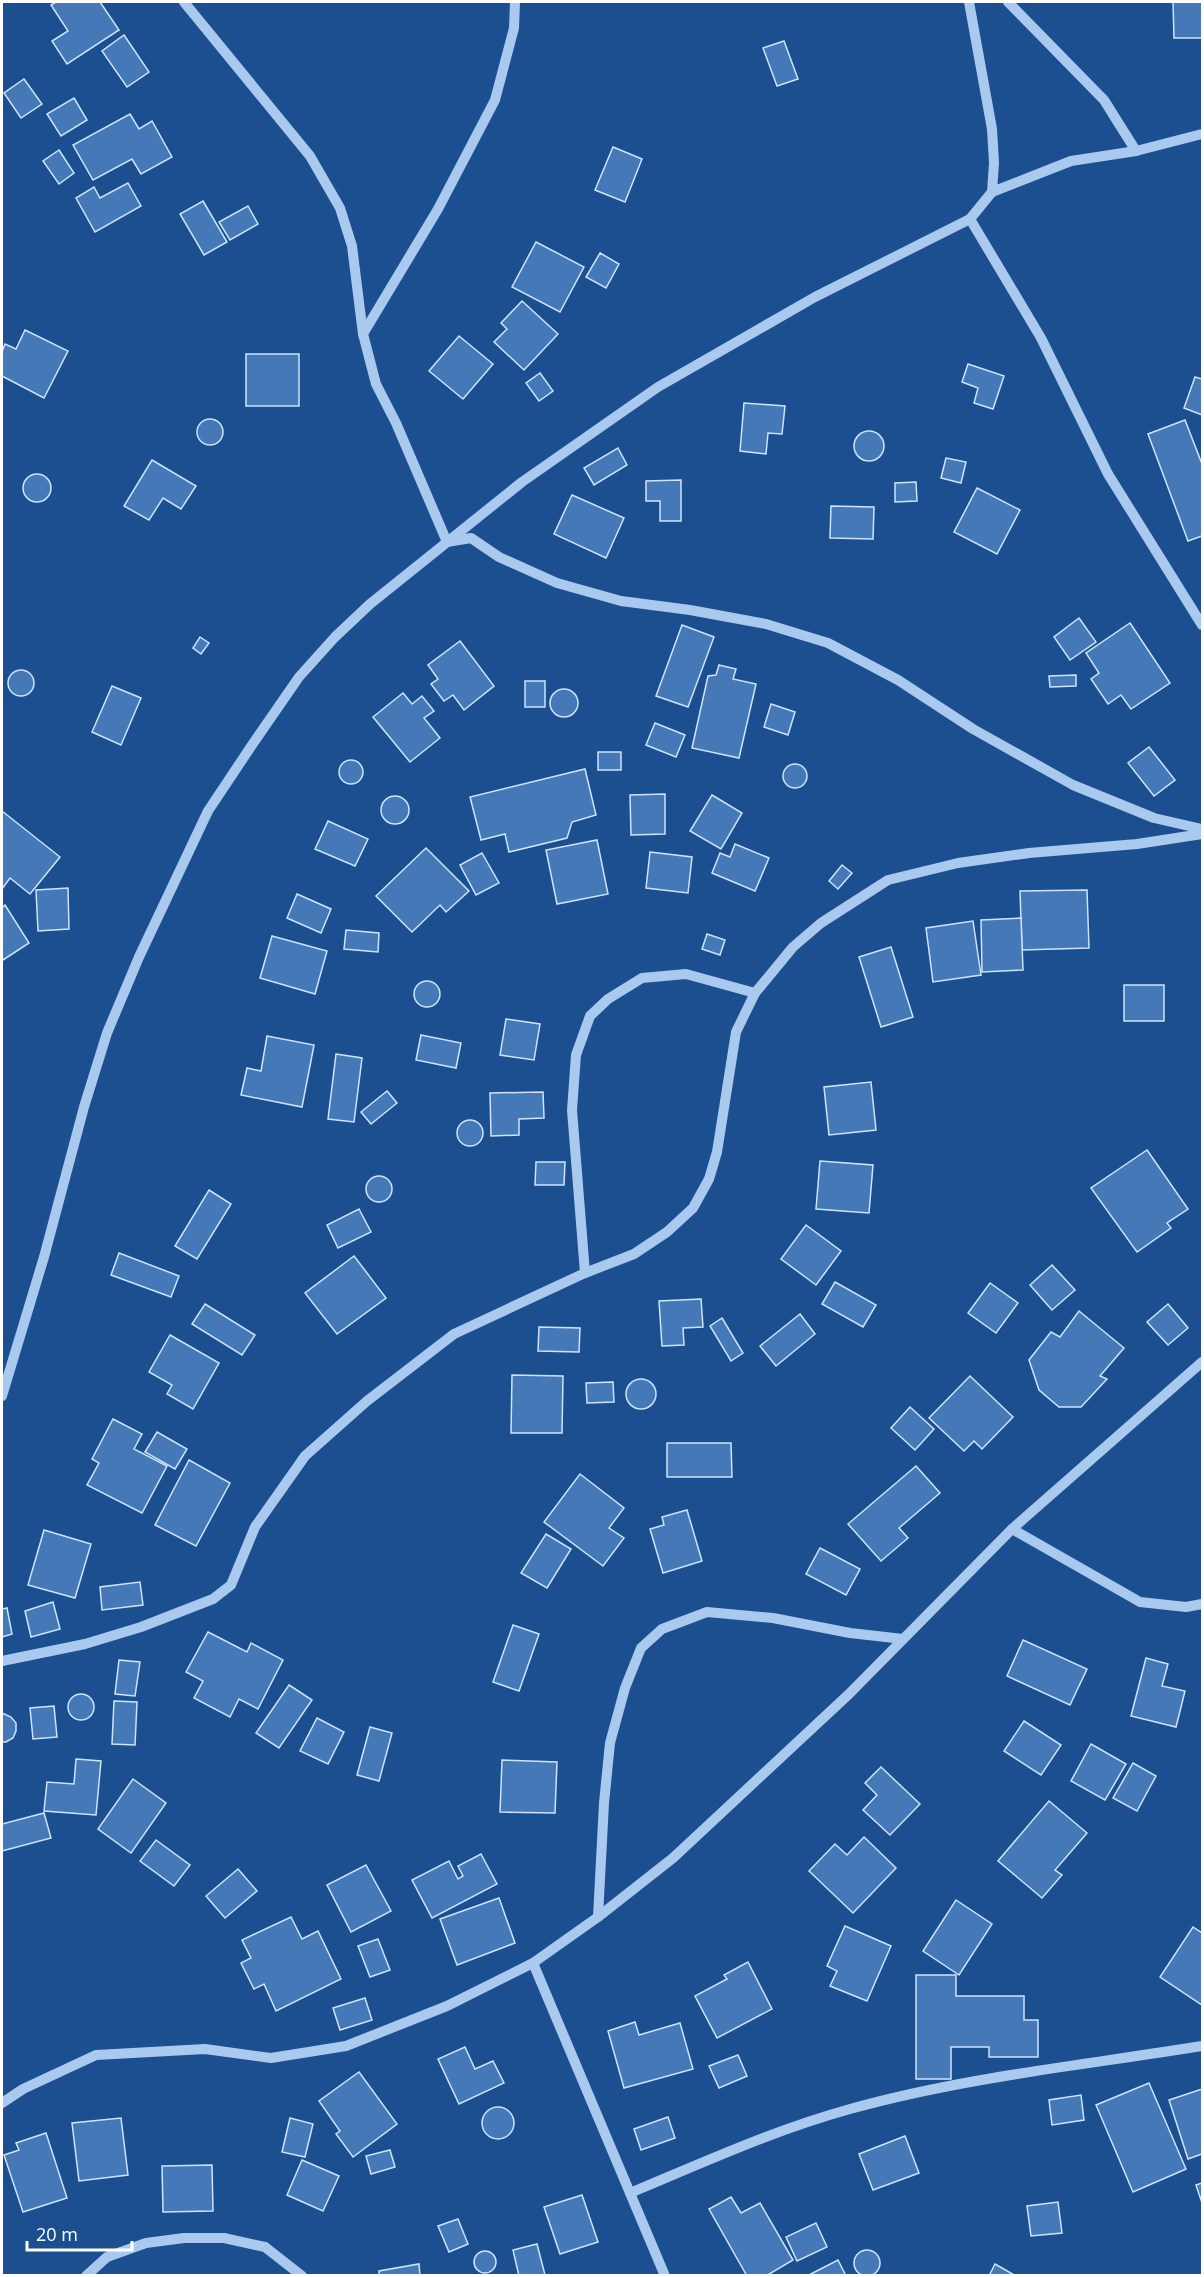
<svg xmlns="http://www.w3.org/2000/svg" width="1204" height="2277" viewBox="0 0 1204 2277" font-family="'Open Sans',sans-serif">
<rect width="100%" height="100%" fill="#1b4f8f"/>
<g fill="#4478b7" stroke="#cfe3fa" stroke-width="1.5">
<path d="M 56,2 L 100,2 L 119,30 L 67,64 L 52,41 L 68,31 L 51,5 Z"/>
<path d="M 1173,2 L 1202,2 L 1202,38 L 1174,38 Z"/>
<path d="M 124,35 L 149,72 L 127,87 L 102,51 Z"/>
<path d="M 784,41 L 798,79 L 777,86 L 763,48 Z"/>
<path d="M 24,79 L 42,104 L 21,118 L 4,93 Z"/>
<path d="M 74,98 L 87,120 L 61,136 L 47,114 Z"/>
<path d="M 130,114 L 139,129 L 152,121 L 172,157 L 141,174 L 132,159 L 93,180 L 73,145 Z"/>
<path d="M 613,147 L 642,159 L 625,202 L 595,190 Z"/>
<path d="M 59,150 L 74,173 L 59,184 L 43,161 Z"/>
<path d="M 128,183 L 141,206 L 95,232 L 76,198 L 94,187 L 100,198 Z"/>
<path d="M 203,201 L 227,242 L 204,255 L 180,214 Z"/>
<path d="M 248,206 L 258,224 L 230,240 L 219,222 Z"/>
<path d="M 536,242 L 584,267 L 560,312 L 512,287 Z"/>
<path d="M 600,253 L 619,264 L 606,288 L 586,277 Z"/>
<path d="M 522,301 L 558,334 L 524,370 L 494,342 L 507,329 L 501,323 Z"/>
<path d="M 25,330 L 68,351 L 44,398 L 2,376 L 2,352 L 5,344 L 16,349 Z"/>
<path d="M 459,336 L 493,364 L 463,399 L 429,371 Z"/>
<rect x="246" y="354" width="53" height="52"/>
<path d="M 968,364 L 1004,376 L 993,409 L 974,403 L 978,388 L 962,382 Z"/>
<path d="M 540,373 L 553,391 L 539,401 L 526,383 Z"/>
<path d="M 1195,377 L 1202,379 L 1202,415 L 1184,408 Z"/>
<path d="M 744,403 L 785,406 L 782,434 L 768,433 L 766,454 L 740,451 Z"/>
<circle cx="210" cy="432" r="13"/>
<path d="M 1185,420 L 1202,464 L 1202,536 L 1188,541 L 1148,434 Z"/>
<circle cx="869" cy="446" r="15"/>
<path d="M 618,448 L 627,465 L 594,485 L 584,468 Z"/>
<path d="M 946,458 L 966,462 L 961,483 L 941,478 Z"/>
<path d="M 152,460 L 196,486 L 181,509 L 163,498 L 149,520 L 124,506 Z"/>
<circle cx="37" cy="488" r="14"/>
<path d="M 681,480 L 681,521 L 660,521 L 660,501 L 646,501 L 646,481 Z"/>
<path d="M 916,482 L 917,501 L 895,502 L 895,483 Z"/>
<path d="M 977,488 L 1020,510 L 997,554 L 954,532 Z"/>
<path d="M 572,495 L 624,518 L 606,558 L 554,534 Z"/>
<path d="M 831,506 L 874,507 L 873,539 L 830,538 Z"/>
<path d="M 1079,618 L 1096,642 L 1070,660 L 1054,637 Z"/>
<path d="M 1130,623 L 1170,683 L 1131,709 L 1121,695 L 1108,704 L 1091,679 L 1099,673 L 1086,653 Z"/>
<path d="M 682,625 L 714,637 L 688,707 L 656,696 Z"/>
<path d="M 200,637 L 209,643 L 201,654 L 193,648 Z"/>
<path d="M 460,641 L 494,686 L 464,710 L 453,695 L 444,701 L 431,684 L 438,679 L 428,665 Z"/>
<path d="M 719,665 L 736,669 L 733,679 L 756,684 L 739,758 L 692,748 L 708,676 L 716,675 Z"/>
<circle cx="21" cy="683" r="13"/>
<path d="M 1076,675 L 1076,686 L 1050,687 L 1049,676 Z"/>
<rect x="525" y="681" width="20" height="26"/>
<path d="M 112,686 L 141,698 L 121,745 L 92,732 Z"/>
<circle cx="564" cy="703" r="14"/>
<path d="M 403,693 L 412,704 L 422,696 L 434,711 L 424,718 L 440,738 L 410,762 L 373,717 Z"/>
<path d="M 771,704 L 795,712 L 788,735 L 764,727 Z"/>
<path d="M 655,723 L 685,735 L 676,757 L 646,745 Z"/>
<path d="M 1149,747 L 1175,780 L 1154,796 L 1128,763 Z"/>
<rect x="598" y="752" width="23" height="18"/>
<circle cx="351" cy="772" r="12"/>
<circle cx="795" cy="776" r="12"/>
<path d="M 585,769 L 596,815 L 572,822 L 567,838 L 509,852 L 505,834 L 481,840 L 470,797 Z"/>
<path d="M 665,794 L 665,834 L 631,835 L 630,795 Z"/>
<path d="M 712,795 L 742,813 L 721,849 L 690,831 Z"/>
<circle cx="395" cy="810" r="14"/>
<path d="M 2,811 L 60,857 L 30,894 L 10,878 L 2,889 Z"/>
<path d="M 328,821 L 368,839 L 355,866 L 315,849 Z"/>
<path d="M 597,840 L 608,894 L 557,904 L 546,850 Z"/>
<path d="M 735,844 L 769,858 L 755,891 L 712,873 L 720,853 L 730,857 Z"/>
<path d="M 426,848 L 469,891 L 446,912 L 440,905 L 412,932 L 376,896 Z"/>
<path d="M 650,852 L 692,857 L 688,893 L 646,888 Z"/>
<path d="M 482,853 L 499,883 L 476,895 L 460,865 Z"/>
<path d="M 842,865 L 852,873 L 838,889 L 829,881 Z"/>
<path d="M 68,888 L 69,929 L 38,931 L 36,890 Z"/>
<path d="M 1087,890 L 1089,948 L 1022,950 L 1020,891 Z"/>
<path d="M 297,894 L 331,909 L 321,933 L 287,918 Z"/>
<path d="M 5,905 L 29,943 L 3,960 L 2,957 L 2,908 Z"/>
<path d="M 1021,918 L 1023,970 L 982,972 L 981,920 Z"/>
<path d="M 973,921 L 981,975 L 933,982 L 926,928 Z"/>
<path d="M 346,930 L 379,933 L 378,952 L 344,949 Z"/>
<path d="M 707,934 L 725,940 L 720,955 L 702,949 Z"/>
<path d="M 272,936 L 327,951 L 315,994 L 260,978 Z"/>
<path d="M 891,947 L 913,1017 L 881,1027 L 859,957 Z"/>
<circle cx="427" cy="994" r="13"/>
<rect x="1124" y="985" width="40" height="36"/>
<path d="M 506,1019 L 540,1024 L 534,1060 L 500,1055 Z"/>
<path d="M 421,1035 L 461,1043 L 456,1068 L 416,1060 Z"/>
<path d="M 267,1036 L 314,1045 L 302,1107 L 241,1095 L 247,1068 L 261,1071 Z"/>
<path d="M 336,1054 L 362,1058 L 354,1122 L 328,1119 Z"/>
<path d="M 871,1082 L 876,1130 L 829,1135 L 824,1087 Z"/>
<path d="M 387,1091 L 397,1103 L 371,1124 L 361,1112 Z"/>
<path d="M 543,1092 L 544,1118 L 519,1119 L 519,1135 L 491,1136 L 490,1093 Z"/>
<circle cx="470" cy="1133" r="13"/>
<path d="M 1147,1150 L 1188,1209 L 1167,1223 L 1171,1228 L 1137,1252 L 1091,1188 Z"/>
<path d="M 820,1161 L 873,1165 L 869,1213 L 816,1209 Z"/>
<path d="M 536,1162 L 565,1162 L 564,1185 L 535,1185 Z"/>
<circle cx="379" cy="1189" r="13"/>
<path d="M 209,1190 L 231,1204 L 197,1259 L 175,1246 Z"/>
<path d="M 359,1209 L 371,1232 L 338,1248 L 327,1225 Z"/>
<path d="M 806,1225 L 841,1251 L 816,1285 L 781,1259 Z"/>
<path d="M 119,1253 L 179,1276 L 171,1297 L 111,1275 Z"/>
<path d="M 354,1256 L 386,1298 L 337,1334 L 305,1293 Z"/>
<path d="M 1052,1265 L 1075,1290 L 1052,1310 L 1030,1285 Z"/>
<path d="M 835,1282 L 876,1305 L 863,1327 L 822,1304 Z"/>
<path d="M 990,1283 L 1018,1303 L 996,1333 L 968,1313 Z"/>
<path d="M 701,1299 L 703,1327 L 683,1328 L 684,1345 L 662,1346 L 659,1301 Z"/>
<path d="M 205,1304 L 255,1335 L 242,1355 L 192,1324 Z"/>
<path d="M 1168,1304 L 1188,1328 L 1168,1345 L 1147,1322 Z"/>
<path d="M 1079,1311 L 1124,1348 L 1100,1376 L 1107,1379 L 1081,1407 L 1059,1407 L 1039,1390 L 1029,1360 L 1051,1332 L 1060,1337 Z"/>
<path d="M 800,1314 L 815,1334 L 776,1366 L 760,1346 Z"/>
<path d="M 722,1318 L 743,1353 L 731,1361 L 710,1326 Z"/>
<path d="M 539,1327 L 580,1328 L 579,1352 L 538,1351 Z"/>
<path d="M 170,1335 L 219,1363 L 193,1409 L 167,1394 L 172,1385 L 149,1372 Z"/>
<path d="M 512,1375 L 563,1376 L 562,1433 L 511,1433 Z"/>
<path d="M 970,1376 L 1013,1417 L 982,1449 L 974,1441 L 964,1451 L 929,1418 Z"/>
<circle cx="641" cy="1394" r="15"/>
<path d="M 613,1382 L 614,1402 L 587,1403 L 586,1383 Z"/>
<path d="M 910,1407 L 934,1429 L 915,1450 L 891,1428 Z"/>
<path d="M 113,1419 L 142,1434 L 134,1449 L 167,1466 L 142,1513 L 87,1485 L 99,1463 L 92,1459 Z"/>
<path d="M 157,1432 L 187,1449 L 175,1469 L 145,1452 Z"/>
<path d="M 667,1443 L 731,1443 L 732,1477 L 667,1477 Z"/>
<path d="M 189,1460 L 230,1483 L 196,1546 L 155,1525 Z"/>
<path d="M 916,1466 L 940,1493 L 899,1528 L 908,1538 L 881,1561 L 848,1524 Z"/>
<path d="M 580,1474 L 624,1508 L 609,1528 L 624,1538 L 603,1566 L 544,1522 Z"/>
<path d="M 687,1510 L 702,1561 L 663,1573 L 650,1529 L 664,1525 L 662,1517 Z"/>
<path d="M 44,1530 L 91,1544 L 75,1598 L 28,1585 Z"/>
<path d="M 546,1534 L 571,1549 L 547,1588 L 521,1573 Z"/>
<path d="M 820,1548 L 860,1569 L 846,1595 L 806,1574 Z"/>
<path d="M 140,1582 L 143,1605 L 102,1610 L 100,1587 Z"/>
<path d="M 53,1602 L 60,1629 L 31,1637 L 25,1611 Z"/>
<path d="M 7,1608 L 12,1634 L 2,1637 L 2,1609 Z"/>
<path d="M 513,1625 L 539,1634 L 519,1691 L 493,1682 Z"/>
<path d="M 208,1632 L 247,1652 L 251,1643 L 283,1660 L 258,1709 L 239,1699 L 230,1717 L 194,1698 L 203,1681 L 186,1672 Z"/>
<path d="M 1023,1640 L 1087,1669 L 1070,1705 L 1007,1676 Z"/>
<path d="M 1146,1658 L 1168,1664 L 1162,1686 L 1185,1691 L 1176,1727 L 1131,1716 Z"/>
<path d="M 119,1660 L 140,1662 L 135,1696 L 115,1694 Z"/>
<path d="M 289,1685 L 312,1700 L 279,1748 L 256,1733 Z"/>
<circle cx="81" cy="1707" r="13"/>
<path d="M 114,1701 L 137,1702 L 135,1745 L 112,1744 Z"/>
<path d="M 54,1706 L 57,1737 L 33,1739 L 30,1708 Z"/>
<path d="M 2,1713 L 11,1717 L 16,1723 L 16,1731 L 13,1738 L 6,1742 L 2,1742 Z"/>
<path d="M 317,1718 L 344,1732 L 328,1764 L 300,1751 Z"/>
<path d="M 1024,1721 L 1061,1745 L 1041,1775 L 1004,1751 Z"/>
<path d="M 370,1727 L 392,1733 L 379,1781 L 357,1775 Z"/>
<path d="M 1091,1744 L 1126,1764 L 1105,1800 L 1071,1781 Z"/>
<path d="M 76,1759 L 101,1761 L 96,1815 L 44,1811 L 47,1782 L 74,1784 Z"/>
<path d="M 502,1760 L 557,1762 L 555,1813 L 500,1812 Z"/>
<path d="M 1133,1763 L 1156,1776 L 1137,1811 L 1113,1798 Z"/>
<path d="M 881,1767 L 920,1804 L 890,1835 L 863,1810 L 877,1795 L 865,1783 Z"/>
<path d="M 133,1779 L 166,1803 L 131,1853 L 98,1829 Z"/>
<path d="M 1049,1801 L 1087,1833 L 1055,1870 L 1062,1875 L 1042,1898 L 998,1861 Z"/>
<path d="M 44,1813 L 51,1838 L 2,1851 L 2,1824 Z"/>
<path d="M 864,1837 L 896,1868 L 853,1913 L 809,1871 L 835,1844 L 847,1855 Z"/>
<path d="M 156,1840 L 190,1865 L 174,1886 L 140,1861 Z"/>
<path d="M 481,1854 L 497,1884 L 432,1918 L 412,1880 L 449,1861 L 458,1879 L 463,1876 L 458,1866 Z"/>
<path d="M 366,1865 L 391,1911 L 351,1932 L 327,1885 Z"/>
<path d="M 238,1869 L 257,1891 L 225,1918 L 206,1896 Z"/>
<path d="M 499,1898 L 515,1943 L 457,1965 L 440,1919 Z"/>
<path d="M 956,1900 L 992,1924 L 959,1975 L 923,1951 Z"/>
<path d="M 291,1917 L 302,1939 L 318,1931 L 341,1979 L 276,2011 L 264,1984 L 254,1989 L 241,1963 L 251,1958 L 242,1940 Z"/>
<path d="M 845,1926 L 891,1946 L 867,2001 L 830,1986 L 837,1971 L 827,1966 Z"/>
<path d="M 1193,1927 L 1202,1933 L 1202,2005 L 1160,1977 Z"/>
<path d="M 378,1939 L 390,1970 L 370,1977 L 358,1946 Z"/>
<path d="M 748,1962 L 772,2009 L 717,2038 L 695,1996 L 727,1979 L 724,1975 Z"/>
<path d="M 916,1975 L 956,1975 L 956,1996 L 1024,1996 L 1024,2020 L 1038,2020 L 1038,2057 L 989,2057 L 989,2047 L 951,2047 L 951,2079 L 916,2079 Z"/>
<path d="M 365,1998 L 372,2020 L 340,2030 L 333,2008 Z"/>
<path d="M 635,2022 L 639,2035 L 680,2023 L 693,2069 L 624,2088 L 608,2031 Z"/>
<path d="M 465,2047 L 475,2069 L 493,2061 L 504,2083 L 459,2104 L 438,2059 Z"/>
<path d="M 738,2055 L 747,2076 L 719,2088 L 709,2066 Z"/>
<path d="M 359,2072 L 397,2124 L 353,2157 L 336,2134 L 340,2131 L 319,2101 Z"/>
<path d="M 1149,2083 L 1186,2169 L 1133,2192 L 1096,2105 Z"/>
<path d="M 1202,2089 L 1202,2154 L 1188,2159 L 1169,2100 Z"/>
<path d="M 1081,2095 L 1084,2120 L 1052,2125 L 1049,2100 Z"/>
<circle cx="498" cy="2123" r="16"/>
<path d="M 668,2117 L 675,2138 L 641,2150 L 634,2129 Z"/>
<path d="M 121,2118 L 128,2175 L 79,2181 L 72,2123 Z"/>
<path d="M 290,2118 L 313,2124 L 305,2157 L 282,2152 Z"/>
<path d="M 46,2133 L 67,2198 L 23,2212 L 4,2155 L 19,2150 L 16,2143 Z"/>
<path d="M 905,2136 L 919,2173 L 873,2190 L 859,2154 Z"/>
<path d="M 390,2150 L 395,2167 L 371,2174 L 366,2156 Z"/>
<path d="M 302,2160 L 339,2176 L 323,2211 L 287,2195 Z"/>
<path d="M 212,2165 L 213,2211 L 163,2212 L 162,2166 Z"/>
<path d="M 1202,2183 L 1202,2203 L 1196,2185 Z"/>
<path d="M 582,2195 L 598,2242 L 560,2254 L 544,2207 Z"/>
<path d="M 731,2197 L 741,2213 L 760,2203 L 793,2260 L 766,2276 L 747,2276 L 709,2209 Z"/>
<path d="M 1058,2202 L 1062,2233 L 1031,2236 L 1027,2206 Z"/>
<path d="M 458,2219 L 468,2244 L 449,2252 L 438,2226 Z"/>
<path d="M 816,2223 L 827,2247 L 797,2261 L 786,2237 Z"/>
<path d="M 537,2244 L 545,2275 L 519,2276 L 513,2250 Z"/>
<circle cx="867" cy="2263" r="13"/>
<circle cx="485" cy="2262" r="11"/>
<path d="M 838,2260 L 846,2276 L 807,2276 Z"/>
<path d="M 419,2264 L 420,2276 L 379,2276 L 379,2271 Z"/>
<path d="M 995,2264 L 1016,2276 L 989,2276 Z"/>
</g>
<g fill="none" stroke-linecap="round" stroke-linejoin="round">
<g stroke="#a9c9ee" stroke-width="10">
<path d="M 184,2 L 310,156 L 340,208 L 352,246 L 363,334 L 376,384 L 396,423 L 447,542 L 471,538 L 499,557 L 557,583 L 621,601 L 690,610 L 766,624 L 828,643 L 898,680 L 973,729 L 1073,785 L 1154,818 L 1202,829"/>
<path d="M 1008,2 L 1104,100 L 1136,151"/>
<path d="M 992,192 L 1071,161 L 1136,151 L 1202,134"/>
<path d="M 970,219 L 1041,338 L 1108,474 L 1202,625"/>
<path d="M 363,334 L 438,209 L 495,100 L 514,28 L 515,2"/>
<path d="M 585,1273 L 572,1110 L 576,1055 L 590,1016 L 608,999 L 642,978 L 686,974 L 755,993"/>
<path d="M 2,1396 L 44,1257 L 84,1107 L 107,1033 L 139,957 L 208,811 L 252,745 L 299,677 L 335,637 L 370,604 L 522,482 L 658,387 L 815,297 L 970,219 L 992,192 L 994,163 L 992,129 L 969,2"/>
<path d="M 1012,1529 L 1140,1602 L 1186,1607 L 1202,1604"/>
<path d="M 2,1661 L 85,1644 L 141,1627 L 213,1599 L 231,1585 L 255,1527 L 305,1456 L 367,1401 L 454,1334 L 585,1273 L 634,1254 L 667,1232 L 693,1208 L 709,1179 L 717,1152 L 736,1032 L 755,993 L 793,947 L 821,923 L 888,880 L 958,863 L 1029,853 L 1137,844 L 1202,834"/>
<path d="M 598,1917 L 604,1803 L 610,1743 L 625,1688 L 641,1648 L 662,1629 L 707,1612 L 773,1618 L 850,1633 L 903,1639"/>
<path d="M 533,1963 L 665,2276"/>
<path d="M 2,2103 L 23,2089 L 96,2055 L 205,2049 L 271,2058 L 346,2046 L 447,2006 L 533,1963 L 598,1917 L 673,1858 L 849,1694 L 1012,1529 L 1202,1362"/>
<path d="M 630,2193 C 702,2163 774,2130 850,2109 C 965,2077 1085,2065 1202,2046"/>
<path d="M 86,2276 L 107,2257 L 146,2243 L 184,2238 L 224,2238 L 265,2247 L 302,2276"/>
</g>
</g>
<rect width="1204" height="2277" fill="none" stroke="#ffffff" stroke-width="6"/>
<path d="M27 2241v9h105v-9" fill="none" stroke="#ffffff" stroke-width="3"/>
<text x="36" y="2241" font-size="18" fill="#ffffff" stroke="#1b4f8f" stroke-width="4.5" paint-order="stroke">20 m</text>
</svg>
